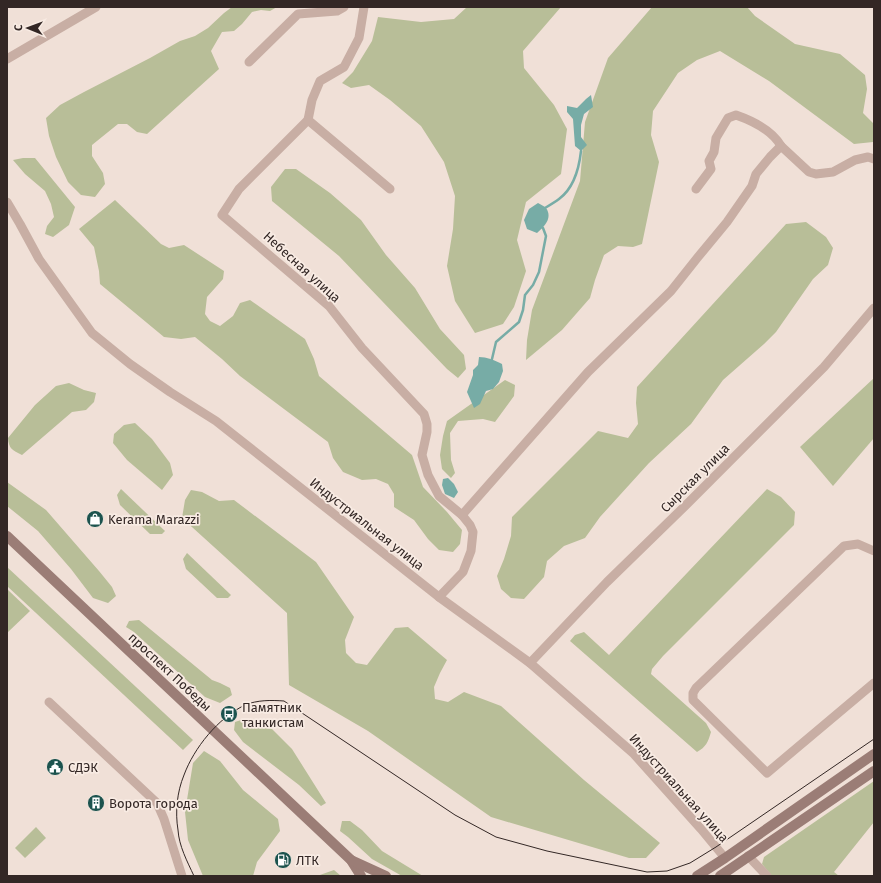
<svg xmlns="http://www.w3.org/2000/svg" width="881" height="883" viewBox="0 0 881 883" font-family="'Fira Sans',sans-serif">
<rect width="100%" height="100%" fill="#f0e0d7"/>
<g fill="#b8be98">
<path d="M 232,7 L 277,7 L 270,11 L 261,10 L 252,12 L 242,24 L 234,31 L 222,32 L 211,51 L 219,69 L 147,134 L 137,132 L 127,124 L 118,124 L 92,145 L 92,156 L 103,173 L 105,184 L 95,197 L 81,195 L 68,182 L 56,157 L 49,136 L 46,118 L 60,105 L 84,92 L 150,58 L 180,41 L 195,36 L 208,28 L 224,13 Z"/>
<path d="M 467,7 L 561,7 L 523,51 L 524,68 L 554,105 L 567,129 L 561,174 L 526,202 L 517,240 L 526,271 L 514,307 L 503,324 L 475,333 L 455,301 L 447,266 L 453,229 L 455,196 L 444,162 L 421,126 L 390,100 L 369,85 L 351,88 L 342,83 L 353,72 L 372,41 L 378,17 L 421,22 L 454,19 Z"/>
<path d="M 652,7 L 747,7 L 755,16 L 795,44 L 840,54 L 865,75 L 867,89 L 863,113 L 874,124 L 874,139 L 873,142 L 854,144 L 769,81 L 720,51 L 697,60 L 678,73 L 653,111 L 651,135 L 659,162 L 642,244 L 633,247 L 618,246 L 604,255 L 595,280 L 590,298 L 562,330 L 526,360 L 527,340 L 532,310 L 580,181 L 585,122 L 608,58 Z"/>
<path d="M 23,158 L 35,158 L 75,207 L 69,225 L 53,237 L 45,234 L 47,226 L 54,217 L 51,204 L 45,191 L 25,174 L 13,160 Z"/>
<path d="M 285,169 L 296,169 L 330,193 L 361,220 L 386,255 L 415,288 L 440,329 L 464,355 L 466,369 L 458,378 L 447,369 L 339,256 L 272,201 L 271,187 Z"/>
<path d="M 115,200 L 161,244 L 169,248 L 184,245 L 224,271 L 223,279 L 207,297 L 205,314 L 210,321 L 220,326 L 233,316 L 240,303 L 250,300 L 305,339 L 314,359 L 319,376 L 412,455 L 423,487 L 447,512 L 462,530 L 460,544 L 453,552 L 439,550 L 428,539 L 414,520 L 394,507 L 394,494 L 388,484 L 376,479 L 362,480 L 343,472 L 333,458 L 328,442 L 240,376 L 222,359 L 195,337 L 181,339 L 164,337 L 100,284 L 99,271 L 94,247 L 79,229 Z"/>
<path d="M 806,222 L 826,237 L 833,248 L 828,265 L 813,279 L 776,332 L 764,344 L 723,380 L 691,424 L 649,463 L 600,517 L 585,538 L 564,546 L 547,561 L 544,577 L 524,599 L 511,598 L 501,589 L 497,576 L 504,559 L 511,536 L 512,517 L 598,431 L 628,438 L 638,424 L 636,403 L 637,387 L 786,224 Z"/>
<path d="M 874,378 L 874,438 L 833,486 L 800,447 Z"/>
<path d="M 505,380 L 515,385 L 514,396 L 495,422 L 483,419 L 458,421 L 450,433 L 451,460 L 455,473 L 451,478 L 442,469 L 440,455 L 443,436 L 447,421 Z"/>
<path d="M 69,383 L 84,390 L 96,393 L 94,402 L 86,410 L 72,412 L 22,455 C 12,450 9,449 8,438 L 35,405 L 56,386 Z"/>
<path d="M 135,423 L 152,439 L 170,463 L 173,475 L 162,490 L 127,460 L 113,443 L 114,434 L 124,425 Z"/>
<path d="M 7,482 L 46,510 L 99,571 L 112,587 L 116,596 L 108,603 L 93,598 L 71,569 L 38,531 L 7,506 Z"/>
<path d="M 121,489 L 165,531 L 162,534 L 150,534 L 120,505 L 117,495 Z"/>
<path d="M 767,489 L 781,497 L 795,512 L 794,525 L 663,656 L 652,669 L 651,674 L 706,723 L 711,732 C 708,742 706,747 697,752 L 570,641 L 575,635 L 584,632 L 609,655 Z"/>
<path d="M 191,490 L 202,492 L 219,501 L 234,500 L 316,562 L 354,617 L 345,640 L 346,653 L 356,663 L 367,665 L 395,628 L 408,627 L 447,660 L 440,673 L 434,687 L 435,699 L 448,702 L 464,692 L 501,706 L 584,780 L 660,843 L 646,858 L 629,858 L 491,817 L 368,731 L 289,685 L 287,613 L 182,518 L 185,500 Z"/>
<path d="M 187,553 L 231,595 L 228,598 L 217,598 L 186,569 L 183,559 Z"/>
<path d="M 7,567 L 193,740 L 183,750 L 7,586 Z"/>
<path d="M 7,589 L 30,611 L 7,633 Z"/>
<path d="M 139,620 L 212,680 L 220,683 L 230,688 L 232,695 L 220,703 L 205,697 L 134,632 L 126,627 L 129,621 Z"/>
<path d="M 241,720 L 250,720 L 258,722 L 272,729 L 292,749 L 326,803 L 321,806 L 299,785 L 243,742 L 234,730 L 235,722 Z"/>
<path d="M 204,751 L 220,761 L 243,790 L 278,819 L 280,831 L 257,862 L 253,876 L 203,876 L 188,840 L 185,812 L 193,763 Z"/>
<path d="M 874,781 L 874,822 L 834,872 L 839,876 L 808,876 L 807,875 L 805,876 L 772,876 L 762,864 L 764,857 Z"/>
<path d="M 342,821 L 350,821 L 362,830 L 382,851 L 423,876 L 402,876 L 372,859 L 348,837 L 340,831 Z"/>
<path d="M 36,827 L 46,838 L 25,858 L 15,848 Z"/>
<path d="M 334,870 L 341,876 L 317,876 Z"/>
</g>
<g fill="#77aca6">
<path d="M 591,95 L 593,107 L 584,114 L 581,125 L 581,137 L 587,145 L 581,151 L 575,146 L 573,119 L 567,112 L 567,106 L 577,108 L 586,99 Z"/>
<path d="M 538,203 C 540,204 544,206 546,208 C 553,218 544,227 537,233 L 527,229 L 524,220 L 529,209 Z"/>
<path d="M 479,357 C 487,357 494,360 502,364 L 503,371 L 499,382 L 493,389 L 486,391 L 480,404 L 474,408 L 467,392 L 473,375 L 473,370 L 478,365 Z"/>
<path d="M 448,478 L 454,484 L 458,492 L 454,498 L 445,494 L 442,485 L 443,479 Z"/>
</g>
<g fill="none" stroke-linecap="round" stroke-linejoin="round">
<g stroke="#77aca6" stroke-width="2.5">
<path d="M 545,208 C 550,205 555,202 559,199 C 574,188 579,169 581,151"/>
<path d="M 492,359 L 496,342 L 519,322 L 523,310 L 525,295 L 533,285 L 539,272 L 546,236 L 543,228"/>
</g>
<g stroke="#c8aea4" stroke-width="9">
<path d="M 7,59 L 96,7"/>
<path d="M 249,62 L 298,14 L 337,11 L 344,7"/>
<path d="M 308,120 L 312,100 L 320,81 L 344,67 L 359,38 L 364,7"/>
<path d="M 390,189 L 308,120 L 239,189 L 222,215 L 329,306 L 362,348 L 424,414 L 427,424 L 427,432 L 422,455 L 428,475 L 439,496 L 462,515 L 470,525 L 473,532 L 471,551 L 463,572 L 439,597"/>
<path d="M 696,189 L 711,169 L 709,161 L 714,152 L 716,138 L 728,118 L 736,115 C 753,121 772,130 781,146"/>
<path d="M 7,202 L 20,224 L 39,259 L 92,333 L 130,364 L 170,392 L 216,421 L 439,597 L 530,663 L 633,753 L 701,829 L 725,858"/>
<path d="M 462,515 L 588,372 L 671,291 L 698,257 L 727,222 L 752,186 L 756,174 L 770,157 L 781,146 L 809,172 L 816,174 L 833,172 L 855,160 L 868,157 L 874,159"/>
<path d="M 874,551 L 858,544 L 844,546 L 696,688 L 693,693 L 693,700 L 767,773 L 874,683"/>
<path d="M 530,663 L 607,582 L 686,505 L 824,367 L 874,308"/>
<path d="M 49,702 L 157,803 L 164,819 L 182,876"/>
<path d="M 748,856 L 767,876"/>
</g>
<g stroke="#9b7d76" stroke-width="10">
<path d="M 7,536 L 351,860 L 361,876"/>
<path d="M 351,860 L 386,876"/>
<path d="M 697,876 L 725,858 L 874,754"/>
<path d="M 720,876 L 874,771"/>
</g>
<path stroke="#332725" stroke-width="1" d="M 194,876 C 187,861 179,846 178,830 C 175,812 177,792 184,775 C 194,748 218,718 245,705 C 257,700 271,700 284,701 L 455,815 L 496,837 L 547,851 L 647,872 L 667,871 L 690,863 L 716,847 L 874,739"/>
</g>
<defs>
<g id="shop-disc" transform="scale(0.9)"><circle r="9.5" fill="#1c534e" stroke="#f8ebe3"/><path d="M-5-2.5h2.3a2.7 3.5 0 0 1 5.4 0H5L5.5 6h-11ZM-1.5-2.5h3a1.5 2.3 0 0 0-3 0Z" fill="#fff"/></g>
<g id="bus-disc" transform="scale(0.9)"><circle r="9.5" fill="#1c534e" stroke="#f8ebe3"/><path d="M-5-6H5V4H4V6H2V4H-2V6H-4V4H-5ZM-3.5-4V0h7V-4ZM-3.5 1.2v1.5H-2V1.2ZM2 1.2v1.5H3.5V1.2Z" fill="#fff"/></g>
<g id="civic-disc" transform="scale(0.9)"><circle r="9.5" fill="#1c534e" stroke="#f8ebe3"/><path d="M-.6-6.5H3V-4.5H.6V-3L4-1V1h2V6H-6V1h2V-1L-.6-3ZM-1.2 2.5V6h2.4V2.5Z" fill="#fff"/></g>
<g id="building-disc" transform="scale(0.9)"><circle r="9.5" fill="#1c534e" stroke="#f8ebe3"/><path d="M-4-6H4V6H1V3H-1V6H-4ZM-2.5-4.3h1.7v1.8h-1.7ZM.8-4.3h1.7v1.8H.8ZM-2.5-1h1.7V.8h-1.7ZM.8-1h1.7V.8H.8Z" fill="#fff"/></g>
<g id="fuel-disc" transform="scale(0.9)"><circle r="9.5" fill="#1c534e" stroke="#f8ebe3"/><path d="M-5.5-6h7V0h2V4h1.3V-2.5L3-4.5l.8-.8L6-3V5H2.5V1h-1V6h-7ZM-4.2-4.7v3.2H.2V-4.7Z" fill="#fff"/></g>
</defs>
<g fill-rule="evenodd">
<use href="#shop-disc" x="95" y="519"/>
<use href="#bus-disc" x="229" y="714"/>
<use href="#civic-disc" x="55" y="767"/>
<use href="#building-disc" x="96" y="803"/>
<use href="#fuel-disc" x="283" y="860"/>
</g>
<g text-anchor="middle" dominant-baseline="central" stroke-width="3.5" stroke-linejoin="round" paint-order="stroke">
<g font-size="13" fill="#332725" stroke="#f8ebe3">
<text transform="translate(302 267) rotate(42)">Небесная улица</text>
<text transform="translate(695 478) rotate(-45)">Сырская улица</text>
<text transform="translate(367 524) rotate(38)">Индустриальная улица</text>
<text transform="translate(170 672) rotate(43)">проспект Победы</text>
<text transform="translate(679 788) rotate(48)">Индустриальная улица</text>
</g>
<g font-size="13" fill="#332725" stroke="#f8ebe3" text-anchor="start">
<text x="108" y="519">Kerama Marazzi</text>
<text x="242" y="707">Памятник<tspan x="242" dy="15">танкистам</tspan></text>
<text x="68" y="767">СДЭК</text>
<text x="109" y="803">Ворота города</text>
<text x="296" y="860">ЛТК</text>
</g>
</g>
<rect width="881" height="883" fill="none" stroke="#332725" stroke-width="16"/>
<g transform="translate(28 28) rotate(271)" stroke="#f8ebe3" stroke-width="3" paint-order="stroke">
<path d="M0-3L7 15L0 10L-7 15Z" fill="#332725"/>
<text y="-6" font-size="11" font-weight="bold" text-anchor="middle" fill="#332725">С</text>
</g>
</svg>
